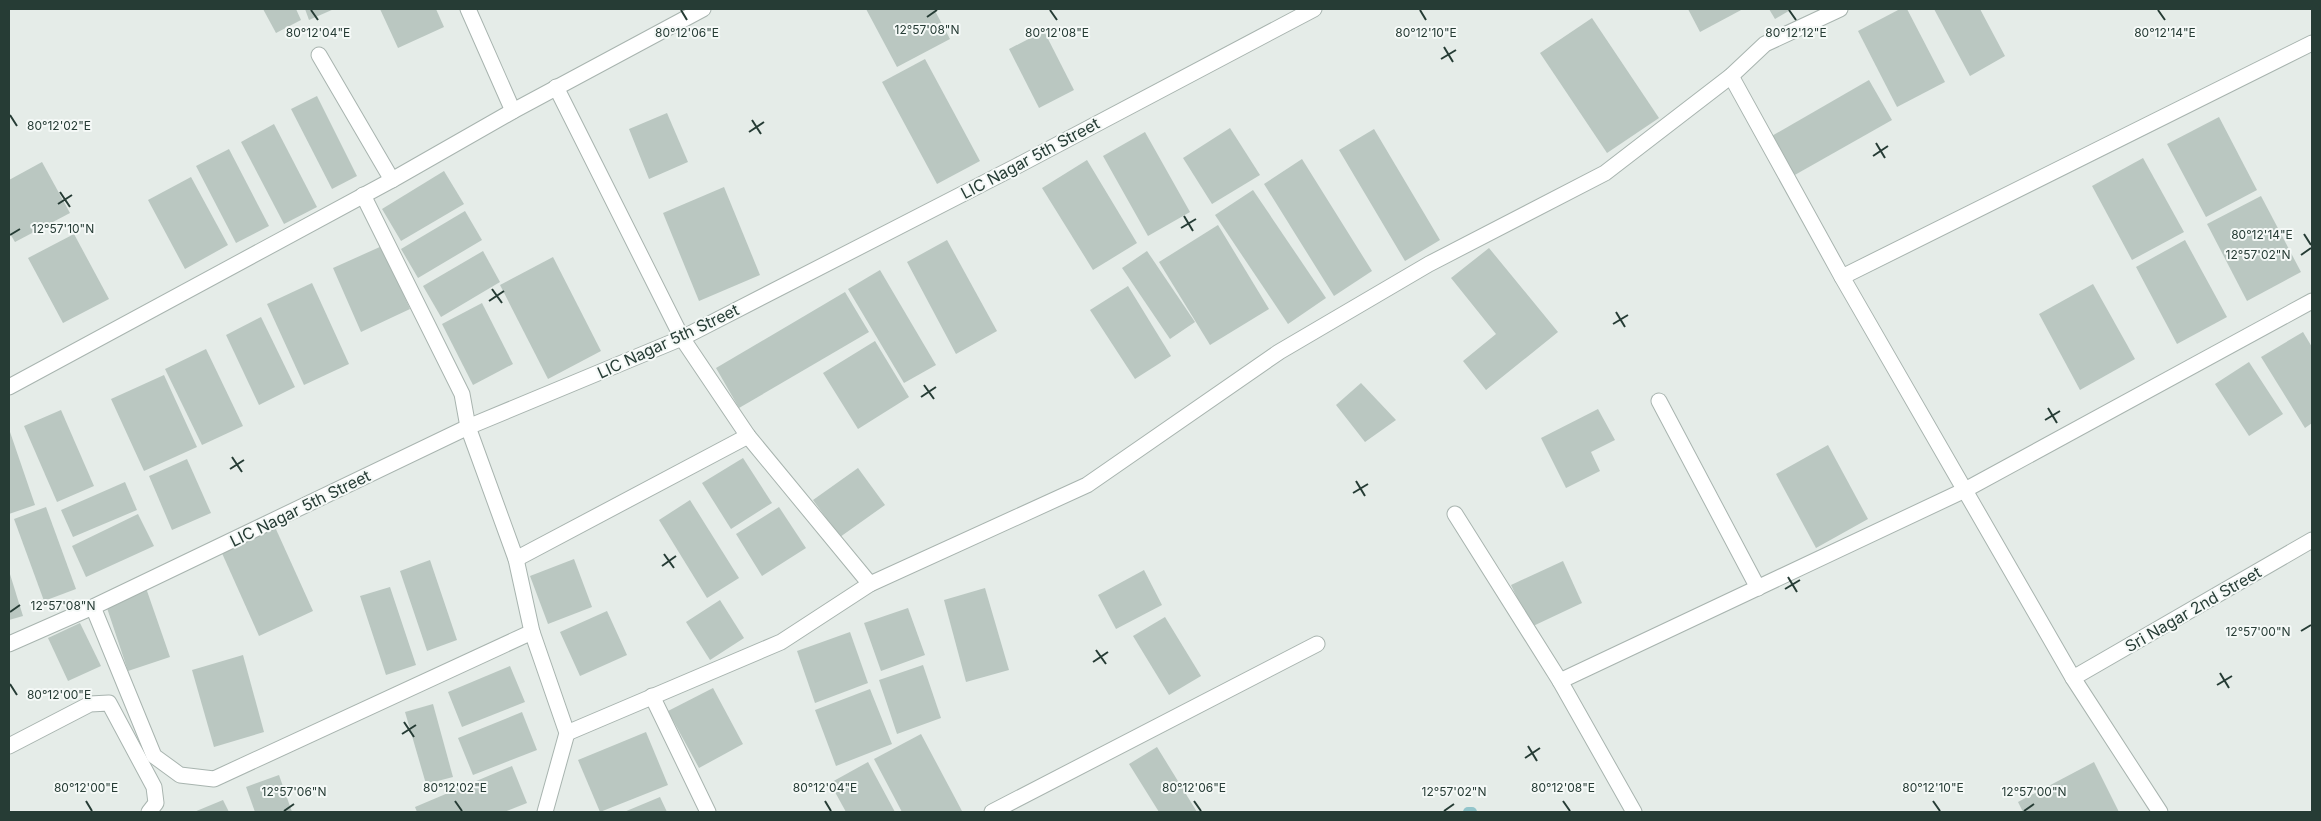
<svg xmlns="http://www.w3.org/2000/svg" width="2321" height="821" viewBox="0 0 2321 821" font-family="Inter,sans-serif">
<rect width="100%" height="100%" fill="#e5ece8"/>
<g fill="none" stroke-linecap="round" stroke-linejoin="round">
<path stroke="#93c5cb" stroke-width="10" d="M 1468,812 L 1472,812"/>
</g>
<g fill="#bac7c1">
<path d="M 263,9 L 296,9 L 301,20 L 276,33 Z"/>
<path d="M 305,9 L 334,9 L 309,20 Z"/>
<path d="M 380,9 L 436,9 L 444,27 L 398,48 Z"/>
<path d="M 866,9 L 934,9 L 950,39 L 897,67 Z"/>
<path d="M 1688,9 L 1743,9 L 1700,32 Z"/>
<path d="M 1769,9 L 1792,9 L 1775,19 Z"/>
<path d="M 1900,9 L 1907,9 L 1945,82 L 1897,107 L 1858,31 Z"/>
<path d="M 1934,9 L 1980,9 L 2005,56 L 1970,76 Z"/>
<path d="M 1592,18 L 1659,118 L 1607,153 L 1540,53 Z"/>
<path d="M 1044,31 L 1074,90 L 1039,108 L 1009,49 Z"/>
<path d="M 925,59 L 980,161 L 937,184 L 882,82 Z"/>
<path d="M 1869,80 L 1892,120 L 1793,176 L 1770,137 Z"/>
<path d="M 317,96 L 357,176 L 332,189 L 291,109 Z"/>
<path d="M 667,113 L 688,162 L 649,179 L 629,129 Z"/>
<path d="M 2219,117 L 2257,190 L 2206,217 L 2167,144 Z"/>
<path d="M 274,124 L 317,207 L 284,224 L 241,142 Z"/>
<path d="M 1230,128 L 1260,175 L 1212,204 L 1183,158 Z"/>
<path d="M 1374,129 L 1440,240 L 1405,261 L 1339,150 Z"/>
<path d="M 1145,132 L 1190,212 L 1148,236 L 1103,156 Z"/>
<path d="M 229,149 L 269,226 L 236,243 L 196,166 Z"/>
<path d="M 2143,158 L 2184,232 L 2132,260 L 2092,186 Z"/>
<path d="M 1302,159 L 1372,271 L 1334,296 L 1264,184 Z"/>
<path d="M 1087,160 L 1137,243 L 1093,270 L 1042,188 Z"/>
<path d="M 42,162 L 70,213 L 15,242 L 9,232 L 9,180 Z"/>
<path d="M 444,171 L 464,204 L 401,241 L 382,209 Z"/>
<path d="M 191,177 L 228,245 L 185,269 L 148,200 Z"/>
<path d="M 724,187 L 760,275 L 699,301 L 663,213 Z"/>
<path d="M 1253,190 L 1326,298 L 1288,324 L 1215,215 Z"/>
<path d="M 2261,196 L 2301,272 L 2247,301 L 2207,224 Z"/>
<path d="M 465,211 L 482,240 L 418,278 L 401,249 Z"/>
<path d="M 1218,225 L 1269,309 L 1210,345 L 1159,262 Z"/>
<path d="M 74,234 L 109,299 L 63,323 L 28,258 Z"/>
<path d="M 947,240 L 997,331 L 956,354 L 907,262 Z"/>
<path d="M 2185,240 L 2227,317 L 2177,344 L 2136,267 Z"/>
<path d="M 382,246 L 410,309 L 361,332 L 333,268 Z"/>
<path d="M 1489,248 L 1558,332 L 1486,390 L 1463,361 L 1496,334 L 1451,278 Z"/>
<path d="M 483,251 L 500,282 L 441,317 L 423,286 Z"/>
<path d="M 1147,251 L 1195,322 L 1170,339 L 1122,268 Z"/>
<path d="M 553,257 L 601,351 L 548,379 L 500,285 Z"/>
<path d="M 880,270 L 936,365 L 904,383 L 848,289 Z"/>
<path d="M 312,283 L 349,364 L 304,385 L 267,304 Z"/>
<path d="M 2093,284 L 2135,359 L 2080,390 L 2039,314 Z"/>
<path d="M 1128,286 L 1171,356 L 1135,379 L 1090,310 Z"/>
<path d="M 845,292 L 869,332 L 739,408 L 716,368 Z"/>
<path d="M 482,303 L 513,364 L 473,385 L 442,324 Z"/>
<path d="M 261,317 L 295,387 L 259,405 L 226,335 Z"/>
<path d="M 2303,332 L 2312,347 L 2312,423 L 2305,428 L 2261,357 Z"/>
<path d="M 875,341 L 909,397 L 858,429 L 823,373 Z"/>
<path d="M 206,349 L 243,426 L 202,445 L 165,369 Z"/>
<path d="M 2249,362 L 2283,414 L 2249,436 L 2215,384 Z"/>
<path d="M 164,375 L 197,447 L 144,471 L 111,399 Z"/>
<path d="M 1361,383 L 1396,420 L 1365,442 L 1336,405 Z"/>
<path d="M 1598,409 L 1615,440 L 1591,452 L 1600,471 L 1566,488 L 1541,438 Z"/>
<path d="M 61,410 L 94,486 L 57,502 L 24,426 Z"/>
<path d="M 9,429 L 35,505 L 9,514 Z"/>
<path d="M 1828,445 L 1868,519 L 1816,548 L 1776,474 Z"/>
<path d="M 743,458 L 772,503 L 731,529 L 702,483 Z"/>
<path d="M 187,459 L 211,513 L 172,530 L 149,476 Z"/>
<path d="M 858,468 L 885,505 L 840,537 L 813,500 Z"/>
<path d="M 125,482 L 137,510 L 73,537 L 61,510 Z"/>
<path d="M 690,500 L 739,578 L 707,598 L 659,520 Z"/>
<path d="M 46,507 L 76,589 L 44,601 L 14,519 Z"/>
<path d="M 779,507 L 806,548 L 762,576 L 736,534 Z"/>
<path d="M 138,514 L 154,546 L 86,577 L 72,546 Z"/>
<path d="M 275,527 L 313,611 L 259,636 L 221,551 Z"/>
<path d="M 574,559 L 592,607 L 548,624 L 530,576 Z"/>
<path d="M 430,560 L 457,640 L 427,651 L 400,571 Z"/>
<path d="M 1563,561 L 1582,603 L 1531,627 L 1511,585 Z"/>
<path d="M 1144,570 L 1162,605 L 1116,629 L 1098,595 Z"/>
<path d="M 9,571 L 23,616 L 9,620 Z"/>
<path d="M 390,587 L 416,665 L 386,675 L 360,596 Z"/>
<path d="M 146,588 L 170,657 L 128,671 L 105,602 Z"/>
<path d="M 985,588 L 1009,670 L 966,682 L 944,600 Z"/>
<path d="M 720,600 L 744,638 L 710,660 L 686,622 Z"/>
<path d="M 908,608 L 925,655 L 881,671 L 864,623 Z"/>
<path d="M 607,611 L 627,655 L 580,676 L 560,632 Z"/>
<path d="M 1165,617 L 1201,676 L 1169,695 L 1133,636 Z"/>
<path d="M 80,623 L 101,666 L 68,681 L 48,638 Z"/>
<path d="M 850,632 L 868,683 L 815,703 L 797,651 Z"/>
<path d="M 243,655 L 264,732 L 214,747 L 192,670 Z"/>
<path d="M 923,665 L 941,718 L 897,734 L 879,680 Z"/>
<path d="M 510,666 L 525,702 L 462,727 L 448,692 Z"/>
<path d="M 713,688 L 743,744 L 699,768 L 668,711 Z"/>
<path d="M 870,689 L 892,744 L 836,766 L 815,710 Z"/>
<path d="M 433,704 L 453,777 L 426,784 L 405,712 Z"/>
<path d="M 522,712 L 537,750 L 473,775 L 458,738 Z"/>
<path d="M 646,732 L 668,785 L 600,812 L 578,760 Z"/>
<path d="M 921,734 L 962,811 L 960,812 L 902,812 L 874,759 Z"/>
<path d="M 1157,747 L 1197,812 L 1159,812 L 1129,764 Z"/>
<path d="M 868,762 L 895,812 L 846,812 L 830,783 Z"/>
<path d="M 2094,762 L 2119,812 L 2023,812 L 2018,802 Z"/>
<path d="M 512,766 L 527,803 L 504,812 L 417,812 L 415,807 Z"/>
<path d="M 279,775 L 292,812 L 255,812 L 246,787 Z"/>
<path d="M 660,797 L 667,812 L 624,812 Z"/>
<path d="M 223,800 L 229,812 L 194,812 Z"/>
</g>
<g fill="none" stroke-linecap="round" stroke-linejoin="round">
<g stroke="#a8b4af" stroke-width="17">
<g id="minor">
<path d="M 468,9 L 513,111"/>
<path d="M 319,55 L 392,180"/>
<path d="M 1731,76 L 1842,277 L 2073,678 L 2160,812"/>
<path d="M 556,87 L 682,338 L 748,436 L 870,584"/>
<path d="M 1842,277 L 2312,43"/>
<path d="M 9,387 L 392,180 L 513,111 L 703,9"/>
<path d="M 1659,401 L 1758,588"/>
<path d="M 1455,514 L 1560,681 L 1634,812"/>
<path d="M 516,559 L 748,436"/>
<path d="M 93,607 L 154,756 L 180,775 L 214,779 L 532,632 L 516,559 L 468,427 L 462,394 L 363,195"/>
<path d="M 532,632 L 567,733 L 545,812"/>
<path d="M 9,644 L 93,607 L 468,427 L 682,338 L 1017,166 L 1314,9"/>
<path d="M 2073,678 L 2312,540"/>
<path d="M 1560,681 L 1965,490 L 2312,301"/>
<path d="M 652,696 L 708,812"/>
<path d="M 567,733 L 781,642 L 870,584 L 1087,485 L 1279,352 L 1429,264 L 1605,173 L 1731,76 L 1765,44 L 1840,9"/>
<path d="M 9,746 L 90,704 L 109,703 L 154,787 L 156,803 L 149,812"/>
<path d="M 992,812 L 1317,644"/>
</g>
</g>
<use href="#minor" stroke="#fff" stroke-width="15"/>
</g>
<path fill="none" stroke="#263c35" stroke-width="2" d="M 311,10 L 318,20M 681,10 L 687,20M 1050,10 L 1057,20M 1420,10 L 1426,20M 1789,10 L 1796,20M 2158,10 L 2165,20M 927,17 L 937,10M 1444,47 L 1453,62M 1441,59 L 1456,50M 10,115 L 17,126M 752,120 L 761,134M 749,132 L 764,122M 1876,143 L 1885,158M 1873,156 L 1888,146M 60,192 L 70,207M 58,204 L 72,195M 1184,216 L 1193,231M 1181,228 L 1196,219M 2304,234 L 2311,245M 10,235 L 20,229M 2301,255 L 2311,248M 492,289 L 502,303M 489,301 L 504,291M 1616,312 L 1625,327M 1613,324 L 1628,315M 924,385 L 934,399M 921,397 L 936,387M 2048,408 L 2057,423M 2045,420 L 2060,411M 232,457 L 242,472M 230,469 L 244,460M 1356,481 L 1365,496M 1353,493 L 1368,484M 664,554 L 674,568M 662,566 L 676,556M 1788,577 L 1797,592M 1785,589 L 1800,580M 10,612 L 20,605M 2301,631 L 2311,625M 1096,650 L 1106,664M 1093,662 L 1108,652M 2220,673 L 2229,688M 10,684 L 17,695M 2217,685 L 2232,676M 404,722 L 414,737M 402,734 L 416,725M 1528,746 L 1537,761M 1525,758 L 1540,748M 86,801 L 92,811M 455,801 L 462,811M 825,801 L 831,811M 1194,801 L 1201,811M 1563,801 L 1570,811M 1933,801 L 1940,811M 284,811 L 294,804M 1444,811 L 1454,804M 2024,811 L 2034,804"/>
<g text-anchor="middle" dominant-baseline="central" stroke-width="4" stroke-linejoin="round" paint-order="stroke">
<g font-size="16" fill="#263c35" stroke="#f5f9f7">
<text transform="translate(1030 158) rotate(-28)">LIC Nagar 5th Street</text>
<text transform="translate(668 341) rotate(-25)">LIC Nagar 5th Street</text>
<text transform="translate(300 508) rotate(-26)">LIC Nagar 5th Street</text>
<text transform="translate(2193 609) rotate(-30)">Sri Nagar 2nd Street</text>
</g>
</g>
<g font-size="12" text-anchor="middle" fill="#263c35" stroke="#f5f9f7" stroke-width="4" stroke-linejoin="round" paint-order="stroke">
<text x="927" y="34">12°57'08"N</text>
<text x="1057" y="37">80°12'08"E</text>
<text x="1796" y="37">80°12'12"E</text>
<text x="318" y="37">80°12'04"E</text>
<text x="687" y="37">80°12'06"E</text>
<text x="1426" y="37">80°12'10"E</text>
<text x="2165" y="37">80°12'14"E</text>
<text x="59" y="130">80°12'02"E</text>
<text x="63" y="233">12°57'10"N</text>
<text x="2262" y="239">80°12'14"E</text>
<text x="2258" y="259">12°57'02"N</text>
<text x="63" y="610">12°57'08"N</text>
<text x="2258" y="636">12°57'00"N</text>
<text x="59" y="699">80°12'00"E</text>
<text x="86" y="792">80°12'00"E</text>
<text x="455" y="792">80°12'02"E</text>
<text x="825" y="792">80°12'04"E</text>
<text x="1194" y="792">80°12'06"E</text>
<text x="1563" y="792">80°12'08"E</text>
<text x="1933" y="792">80°12'10"E</text>
<text x="294" y="796">12°57'06"N</text>
<text x="1454" y="796">12°57'02"N</text>
<text x="2034" y="796">12°57'00"N</text>
</g>
<rect width="2321" height="821" fill="none" stroke="#263c35" stroke-width="20"/>
</svg>
